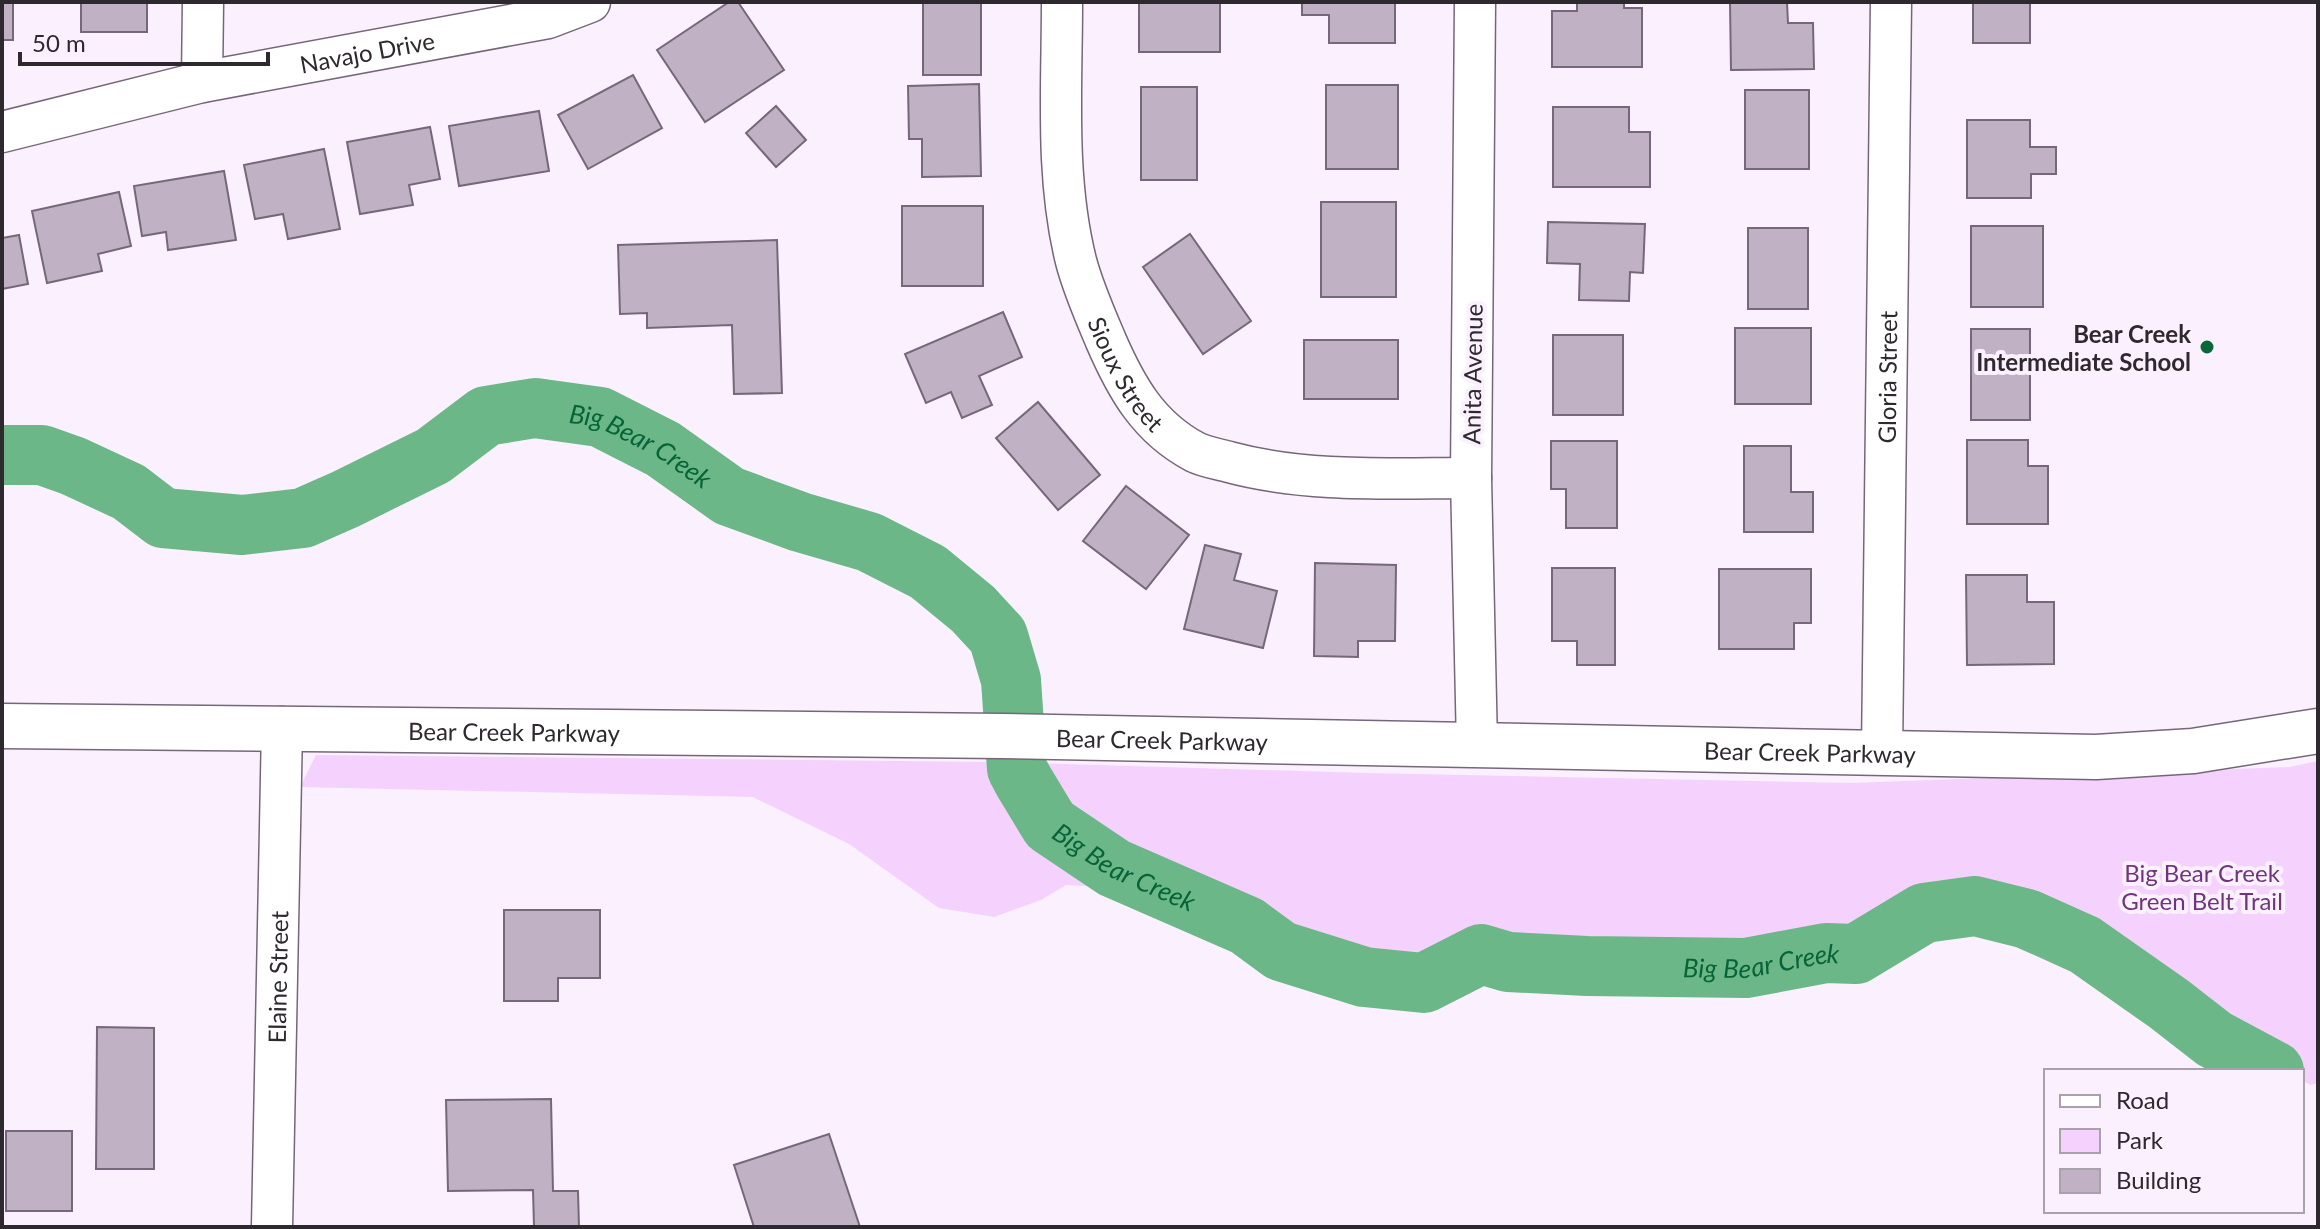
<svg xmlns="http://www.w3.org/2000/svg" width="2320" height="1229" viewBox="0 0 2320 1229" font-family="Lato,sans-serif">
<rect width="100%" height="100%" fill="#fbf1fe"/>
<path fill="#f5d2fd" d="M 316,755 L 997,762 L 1367,773 L 1850,783 L 2289,767 L 2318,761 L 2318,1083 L 2311,1085 L 2302,1081 L 2302,1071 L 2274,1071 L 2265,1068 L 2214,1039 L 2169,1004 L 2085,945 L 2027,919 L 1975,906 L 1924,913 L 1856,954 L 1746,968 L 1587,966 L 1508,962 L 1481,954 L 1424,983 L 1364,977 L 1321,964 L 1146,889 L 1066,885 L 1041,900 L 994,917 L 939,908 L 849,844 L 753,797 L 300,787 Z"/>
<g fill="none" stroke-linecap="round" stroke-linejoin="round">
<path stroke="#6bb787" stroke-width="60" id="s1" d="M 2,455 L 42,455 L 73,466 L 129,492 L 163,518 L 242,525 L 303,518 L 346,499 L 433,456 L 486,416 L 535,408 L 600,417 L 663,449 L 729,496 L 800,522 L 869,542 L 928,572 L 973,609 L 998,636 L 1011,680 L 1017,769 L 1024,782 L 1050,825 L 1114,868 L 1247,926 L 1281,951 L 1364,977 L 1424,983 L 1481,954 L 1508,962 L 1587,966 L 1746,968 L 1826,953 L 1856,954 L 1924,913 L 1975,906 L 2027,919 L 2085,945 L 2169,1004 L 2214,1039 L 2274,1071"/>
</g>
<g fill="#c1b1c5" stroke="#76677a" stroke-width="2">
<rect x="2" y="2" width="11" height="38"/>
<rect x="81" y="2" width="66" height="30"/>
<path d="M 729,2 L 738,2 L 784,70 L 705,122 L 657,50 Z"/>
<rect x="923" y="2" width="58" height="73"/>
<rect x="1139" y="2" width="81" height="50"/>
<path d="M 1302,2 L 1395,2 L 1395,43 L 1329,43 L 1329,15 L 1302,15 Z"/>
<path d="M 1577,2 L 1624,2 L 1624,8 L 1642,8 L 1642,67 L 1552,67 L 1552,11 L 1577,11 Z"/>
<path d="M 1730,2 L 1787,2 L 1788,23 L 1813,23 L 1814,69 L 1731,70 Z"/>
<rect x="1973" y="2" width="57" height="41"/>
<path d="M 633,75 L 662,128 L 588,169 L 558,115 Z"/>
<path d="M 979,84 L 981,176 L 922,177 L 922,139 L 909,139 L 908,86 Z"/>
<rect x="1326" y="85" width="72" height="84"/>
<rect x="1141" y="87" width="56" height="93"/>
<rect x="1745" y="90" width="64" height="79"/>
<path d="M 776,106 L 806,140 L 776,167 L 746,133 Z"/>
<path d="M 1553,107 L 1629,107 L 1629,132 L 1650,132 L 1650,187 L 1553,187 Z"/>
<path d="M 539,111 L 549,171 L 459,186 L 449,126 Z"/>
<path d="M 1967,120 L 2030,120 L 2030,147 L 2056,147 L 2056,174 L 2031,174 L 2031,198 L 1967,198 Z"/>
<path d="M 430,127 L 440,179 L 409,185 L 413,205 L 360,214 L 347,142 Z"/>
<path d="M 324,149 L 340,229 L 288,239 L 283,214 L 255,219 L 244,165 Z"/>
<path d="M 224,171 L 236,240 L 168,250 L 166,232 L 142,236 L 134,186 Z"/>
<path d="M 119,192 L 131,246 L 98,254 L 102,271 L 47,283 L 32,211 Z"/>
<rect x="1321" y="202" width="75" height="95"/>
<rect x="902" y="206" width="81" height="80"/>
<path d="M 1548,222 L 1645,224 L 1643,273 L 1630,272 L 1629,301 L 1579,300 L 1580,264 L 1547,263 Z"/>
<rect x="1971" y="226" width="72" height="81"/>
<rect x="1748" y="228" width="60" height="81"/>
<path d="M 1190,234 L 1251,321 L 1203,354 L 1143,267 Z"/>
<path d="M 19,235 L 28,284 L 2,289 L 2,238 Z"/>
<path d="M 777,240 L 782,393 L 734,394 L 732,325 L 647,328 L 647,313 L 620,314 L 618,245 Z"/>
<path d="M 1003,312 L 1022,357 L 979,376 L 992,405 L 962,418 L 951,392 L 926,403 L 905,354 Z"/>
<rect x="1735" y="328" width="76" height="76"/>
<rect x="1971" y="329" width="59" height="91"/>
<rect x="1553" y="335" width="70" height="80"/>
<rect x="1304" y="340" width="94" height="59"/>
<path d="M 1038,402 L 1100,475 L 1058,510 L 996,438 Z"/>
<path d="M 1967,440 L 2028,440 L 2028,466 L 2048,466 L 2048,524 L 1967,524 Z"/>
<path d="M 1551,441 L 1617,441 L 1617,528 L 1566,528 L 1566,489 L 1551,489 Z"/>
<path d="M 1744,446 L 1791,446 L 1791,492 L 1813,492 L 1813,532 L 1744,532 Z"/>
<path d="M 1126,486 L 1189,535 L 1146,589 L 1083,541 Z"/>
<path d="M 1205,545 L 1241,554 L 1234,580 L 1277,591 L 1263,648 L 1184,629 Z"/>
<path d="M 1315,563 L 1396,565 L 1395,641 L 1358,641 L 1358,657 L 1314,656 Z"/>
<path d="M 1552,568 L 1615,568 L 1615,665 L 1577,665 L 1577,641 L 1552,641 Z"/>
<path d="M 1719,569 L 1811,569 L 1811,623 L 1794,623 L 1794,649 L 1719,649 Z"/>
<path d="M 1966,575 L 2027,575 L 2027,602 L 2054,602 L 2054,664 L 1967,665 Z"/>
<path d="M 504,910 L 600,910 L 600,978 L 558,978 L 558,1001 L 504,1001 Z"/>
<path d="M 97,1027 L 154,1028 L 154,1169 L 96,1169 Z"/>
<path d="M 551,1099 L 553,1191 L 578,1191 L 579,1227 L 534,1227 L 533,1190 L 448,1191 L 446,1100 Z"/>
<rect x="6" y="1131" width="66" height="80"/>
<path d="M 829,1134 L 860,1227 L 754,1227 L 734,1165 Z"/>
</g>
<g fill="none" stroke-linecap="round" stroke-linejoin="round">
<g stroke="#756779" stroke-width="43">
<g id="minor">
<path id="s2" d="M 1062,2 C 1062,89 1055,177 1076,261 C 1083,288 1095,315 1106,341 C 1126,387 1148,427 1195,452 C 1205,457 1218,459 1229,462 C 1307,483 1391,478 1471,478"/>
<path d="M 1475,2 L 1471,478 L 1477,746"/>
<path d="M 202,82 L 203,2"/>
<path id="s3" d="M 2,132 L 202,82 L 548,18 L 590,2"/>
<path id="s4" d="M 1882,753 L 1891,2"/>
<path id="s5" d="M 272,1227 L 282,727"/>
</g>
</g>
<g stroke="#756779" stroke-width="47">
<g id="major">
<path id="s6" d="M 2,726 L 1002,736 L 2096,757 L 2193,751 L 2318,731"/>
</g>
</g>
<use href="#minor" stroke="#fff" stroke-width="40"/>
<use href="#major" stroke="#fff" stroke-width="44"/>
</g>
<circle fill="#09673a" stroke="#fbf1fe" stroke-width="3" cx="2207" cy="347" r="8"/>
<g text-anchor="middle" dominant-baseline="central" stroke-width="8" stroke-linejoin="round" paint-order="stroke">
<g font-size="24" fill="#2e282f" stroke="#fbf1fe">
<text stroke="none"><textPath href="#s3" startOffset="374">Navajo Drive</textPath></text>
<text stroke="none"><textPath href="#s2" startOffset="384">Sioux Street</textPath></text>
<text transform="translate(1472 374) rotate(-89)">Anita Avenue</text>
<text stroke="none"><textPath href="#s4" startOffset="376">Gloria Street</textPath></text>
<text stroke="none"><textPath href="#s6" startOffset="512">Bear Creek Parkway</textPath></text>
<text stroke="none"><textPath href="#s6" startOffset="1160">Bear Creek Parkway</textPath></text>
<text stroke="none"><textPath href="#s6" startOffset="1808">Bear Creek Parkway</textPath></text>
<text stroke="none"><textPath href="#s5" startOffset="250">Elaine Street</textPath></text>
</g>
<g font-size="24" font-weight="bold" fill="#2e282f" stroke="#fbf1fe" text-anchor="end">
<text x="2191" y="333">Bear Creek<tspan x="2191" dy="28">Intermediate School</tspan></text>
</g>
<g font-size="24" fill="#70347f" stroke="#fbf1fe">
<text x="2202" y="872">Big Bear Creek<tspan x="2202" dy="28">Green Belt Trail</tspan></text>
</g>
<g font-size="26" font-style="italic" fill="#076438" stroke="#fbf1fe">
<text stroke="none"><textPath href="#s1" startOffset="692">Big Bear Creek</textPath></text>
<text stroke="none"><textPath href="#s1" startOffset="1390">Big Bear Creek</textPath></text>
<text stroke="none"><textPath href="#s1" startOffset="2062">Big Bear Creek</textPath></text>
</g>
</g>
<rect width="2320" height="1229" fill="none" stroke="#2e282f" stroke-width="8"/>
<rect x="2044" y="1069" width="260" height="144" fill="#fbf1fe" stroke="#a9a1ab" stroke-width="2"/>
<rect x="2060" y="1095" width="40" height="12" fill="#ffffff" stroke="#a9a1ab" stroke-width="2"/>
<text x="2116" y="1109" font-size="24" fill="#2e282f">Road</text>
<rect x="2060" y="1129" width="40" height="24" fill="#f5d2fd" stroke="#a9a1ab" stroke-width="2"/>
<text x="2116" y="1149" font-size="24" fill="#2e282f">Park</text>
<rect x="2060" y="1169" width="40" height="24" fill="#c1b1c5" stroke="#a9a1ab" stroke-width="2"/>
<text x="2116" y="1189" font-size="24" fill="#2e282f">Building</text>
<path d="M20 52v12h248v-12" fill="none" stroke="#2e282f" stroke-width="4"/>
<text x="32" y="52" font-size="24" fill="#2e282f" stroke="#fbf1fe" stroke-width="6" paint-order="stroke">50 m</text>
</svg>
